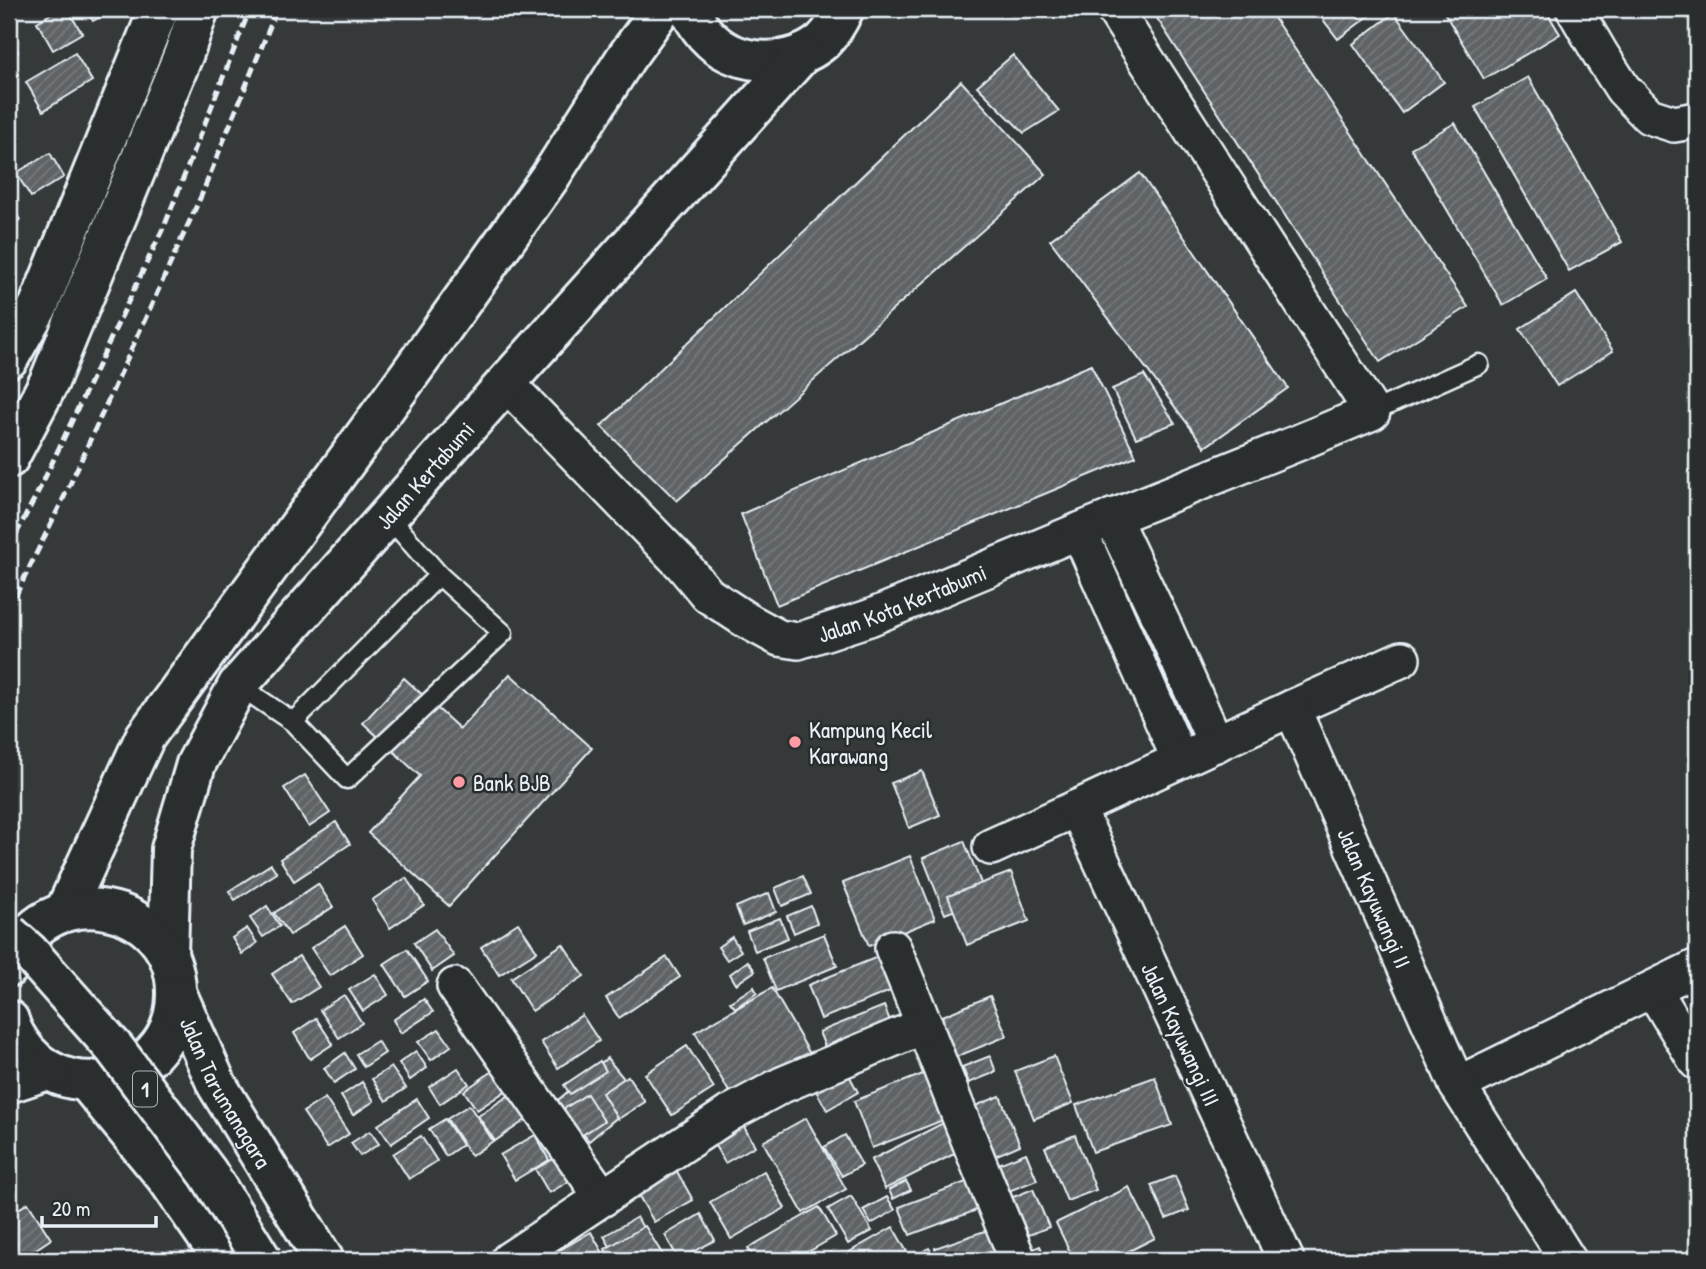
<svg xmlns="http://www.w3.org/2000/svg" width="1706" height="1269" viewBox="0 0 1706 1269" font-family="'Patrick Hand',sans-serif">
<defs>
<pattern id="building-hatch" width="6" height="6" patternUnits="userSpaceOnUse" patternTransform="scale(1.75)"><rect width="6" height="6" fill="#5f6365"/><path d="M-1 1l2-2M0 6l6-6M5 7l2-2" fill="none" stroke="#767a7c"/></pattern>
</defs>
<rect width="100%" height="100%" fill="#35393a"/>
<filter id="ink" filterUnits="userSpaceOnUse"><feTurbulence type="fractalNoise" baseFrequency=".0143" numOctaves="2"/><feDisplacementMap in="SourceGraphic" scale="14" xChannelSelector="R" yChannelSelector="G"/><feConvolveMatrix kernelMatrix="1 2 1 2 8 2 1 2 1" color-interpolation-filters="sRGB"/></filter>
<g filter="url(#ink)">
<g fill="url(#building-hatch)" stroke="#e8f1f8" stroke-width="2">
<path d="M 59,9 L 67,9 L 82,33 L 53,50 L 37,22 Z"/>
<path d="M 86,9 L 114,9 L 93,21 Z"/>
<path d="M 1151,9 L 1268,9 L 1468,307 L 1380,362 Z"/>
<path d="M 1315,9 L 1378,9 L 1338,39 Z"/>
<path d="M 1442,9 L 1545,9 L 1560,34 L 1484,79 Z"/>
<path d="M 1394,13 L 1444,82 L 1402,113 L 1353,44 Z"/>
<path d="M 9,37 L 18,52 L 9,58 Z"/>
<path d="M 75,53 L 92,81 L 43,111 L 26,82 Z"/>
<path d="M 1013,55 L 1059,111 L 1024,133 L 977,86 Z"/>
<path d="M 1528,77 L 1622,242 L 1569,271 L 1475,107 Z"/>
<path d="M 961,81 L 1046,174 L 677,501 L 601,426 Z"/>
<path d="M 1455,123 L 1547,279 L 1503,305 L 1411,148 Z"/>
<path d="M 9,145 L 17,158 L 9,163 Z"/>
<path d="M 50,153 L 64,177 L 31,197 L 16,173 Z"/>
<path d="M 1140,173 L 1288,388 L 1205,447 L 1050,240 Z"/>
<path d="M 9,201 L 20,220 L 9,227 Z"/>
<path d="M 1576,293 L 1613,351 L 1557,386 L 1520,329 Z"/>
<path d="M 1091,365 L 1136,456 L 777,605 L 741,514 Z"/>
<path d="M 1144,375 L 1175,423 L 1136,438 L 1112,389 Z"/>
<path d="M 510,674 L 592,748 L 449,906 L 368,833 L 420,776 L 363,723 L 404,678 L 460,729 Z"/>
<path d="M 922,771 L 940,815 L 909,828 L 891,783 Z"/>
<path d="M 305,775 L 330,813 L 309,827 L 284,788 Z"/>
<path d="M 336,822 L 350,844 L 294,881 L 280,859 Z"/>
<path d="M 964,841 L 987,898 L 945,914 L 923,858 Z"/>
<path d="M 910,856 L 935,919 L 869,946 L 843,883 Z"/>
<path d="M 271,864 L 277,873 L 235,900 L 229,891 Z"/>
<path d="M 1011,872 L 1029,921 L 967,945 L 948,896 Z"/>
<path d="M 803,876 L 811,894 L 782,906 L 775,888 Z"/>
<path d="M 406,878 L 424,905 L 390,928 L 372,900 Z"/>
<path d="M 318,884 L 333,907 L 290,935 L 274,913 Z"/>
<path d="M 769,893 L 776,912 L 743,925 L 736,907 Z"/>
<path d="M 267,906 L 280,926 L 263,937 L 250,918 Z"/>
<path d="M 811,906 L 817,923 L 794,933 L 787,916 Z"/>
<path d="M 780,918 L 788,938 L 755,951 L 747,931 Z"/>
<path d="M 518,923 L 537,951 L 499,975 L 481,947 Z"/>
<path d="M 345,926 L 363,954 L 330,976 L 311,948 Z"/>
<path d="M 247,928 L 257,943 L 242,954 L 232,938 Z"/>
<path d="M 435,929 L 454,956 L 432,971 L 414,943 Z"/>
<path d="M 824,934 L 837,966 L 776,991 L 763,958 Z"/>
<path d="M 732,937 L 741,951 L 727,960 L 718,947 Z"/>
<path d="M 563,944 L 584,976 L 532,1011 L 511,978 Z"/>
<path d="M 407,949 L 428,981 L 405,996 L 384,964 Z"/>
<path d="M 299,956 L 319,987 L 292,1004 L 272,974 Z"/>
<path d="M 880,956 L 893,990 L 821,1019 L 808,985 Z"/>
<path d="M 667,957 L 680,977 L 619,1018 L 606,998 Z"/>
<path d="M 748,961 L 755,971 L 736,984 L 730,974 Z"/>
<path d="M 375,974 L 388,995 L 363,1011 L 349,990 Z"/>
<path d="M 754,987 L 757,993 L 735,1008 L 730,1002 Z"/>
<path d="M 772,988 L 810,1054 L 733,1099 L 695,1032 Z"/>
<path d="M 344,995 L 362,1023 L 339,1038 L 320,1010 Z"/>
<path d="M 990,996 L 1007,1036 L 956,1057 L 940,1017 Z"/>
<path d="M 424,999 L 433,1012 L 401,1033 L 393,1020 Z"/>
<path d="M 884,1006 L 895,1033 L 830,1059 L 819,1032 Z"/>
<path d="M 582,1015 L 599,1041 L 558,1068 L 541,1042 Z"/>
<path d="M 316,1018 L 333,1044 L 310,1059 L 294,1033 Z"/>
<path d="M 439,1029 L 451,1046 L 431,1060 L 418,1042 Z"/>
<path d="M 377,1041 L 385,1053 L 364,1067 L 356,1054 Z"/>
<path d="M 687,1046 L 714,1088 L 672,1115 L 645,1074 Z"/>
<path d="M 416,1051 L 427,1068 L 410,1080 L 399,1063 Z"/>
<path d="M 345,1053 L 355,1069 L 334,1083 L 324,1068 Z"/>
<path d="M 990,1056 L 996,1072 L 969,1083 L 962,1067 Z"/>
<path d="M 1054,1056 L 1073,1103 L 1034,1119 L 1015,1071 Z"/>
<path d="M 607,1058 L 640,1098 L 589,1141 L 557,1101 Z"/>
<path d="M 600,1061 L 606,1071 L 570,1094 L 564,1085 Z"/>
<path d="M 500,1066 L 513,1086 L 477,1110 L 464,1091 Z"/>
<path d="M 391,1067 L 406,1088 L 386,1101 L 372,1079 Z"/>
<path d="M 458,1068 L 469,1084 L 440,1104 L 429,1087 Z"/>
<path d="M 933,1070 L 951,1117 L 872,1148 L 854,1101 Z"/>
<path d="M 848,1073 L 858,1092 L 827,1110 L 816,1091 Z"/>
<path d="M 628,1076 L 645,1102 L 618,1119 L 602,1093 Z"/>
<path d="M 1155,1077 L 1172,1125 L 1093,1152 L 1076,1105 Z"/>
<path d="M 362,1082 L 374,1101 L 353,1115 L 341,1096 Z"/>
<path d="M 511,1094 L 527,1119 L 495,1141 L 478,1116 Z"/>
<path d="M 587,1094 L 604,1121 L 576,1139 L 559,1112 Z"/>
<path d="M 1000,1096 L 1020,1145 L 995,1156 L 975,1106 Z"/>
<path d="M 325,1098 L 349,1134 L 327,1148 L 303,1112 Z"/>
<path d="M 417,1099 L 429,1118 L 391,1144 L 378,1125 Z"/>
<path d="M 469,1105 L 493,1141 L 471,1156 L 447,1119 Z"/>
<path d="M 806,1118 L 846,1189 L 803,1213 L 763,1142 Z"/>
<path d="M 445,1119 L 462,1145 L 446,1156 L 429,1129 Z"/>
<path d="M 740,1120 L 755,1146 L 725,1163 L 710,1137 Z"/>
<path d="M 945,1122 L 960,1151 L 885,1189 L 871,1160 Z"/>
<path d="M 370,1131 L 379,1144 L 360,1156 L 351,1143 Z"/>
<path d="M 535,1135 L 549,1160 L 515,1180 L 500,1155 Z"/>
<path d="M 845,1135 L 862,1165 L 842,1176 L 824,1147 Z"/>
<path d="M 1075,1135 L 1096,1190 L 1067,1201 L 1045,1147 Z"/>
<path d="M 421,1136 L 437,1161 L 409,1179 L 393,1154 Z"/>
<path d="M 564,1153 L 578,1176 L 549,1193 L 535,1169 Z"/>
<path d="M 1026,1153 L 1037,1180 L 1006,1192 L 996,1165 Z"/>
<path d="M 675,1168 L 693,1200 L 654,1222 L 636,1191 Z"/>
<path d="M 764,1171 L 785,1208 L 731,1239 L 710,1202 Z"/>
<path d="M 1175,1176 L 1189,1210 L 1166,1219 L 1151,1185 Z"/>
<path d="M 974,1179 L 985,1207 L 910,1235 L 899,1207 Z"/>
<path d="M 906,1181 L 911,1190 L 893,1199 L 889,1190 Z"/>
<path d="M 1129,1187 L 1155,1238 L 1111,1260 L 1074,1260 L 1056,1223 Z"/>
<path d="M 1033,1189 L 1049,1227 L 1024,1237 L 1008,1199 Z"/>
<path d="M 851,1196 L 872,1231 L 848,1244 L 828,1209 Z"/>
<path d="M 887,1197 L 895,1210 L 871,1224 L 863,1210 Z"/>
<path d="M 28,1203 L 51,1239 L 21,1259 L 9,1241 L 9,1215 Z"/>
<path d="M 819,1207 L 836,1236 L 794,1260 L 755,1260 L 748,1248 Z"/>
<path d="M 701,1214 L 715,1240 L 679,1260 L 665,1235 Z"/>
<path d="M 637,1217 L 657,1253 L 643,1260 L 618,1260 L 604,1236 Z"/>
<path d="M 1002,1225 L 1014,1260 L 939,1260 L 935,1248 Z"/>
<path d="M 645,1226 L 666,1260 L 612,1260 L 605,1249 Z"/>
<path d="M 893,1227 L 911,1259 L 847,1260 L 844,1255 Z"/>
<path d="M 591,1232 L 604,1255 L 596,1260 L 550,1260 L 548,1257 Z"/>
<path d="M 1040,1246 L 1046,1260 L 1024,1260 L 1021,1254 Z"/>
<path d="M 929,1248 L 935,1258 L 930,1260 L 916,1260 L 914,1257 Z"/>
<path d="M 831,1252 L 836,1260 L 817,1260 Z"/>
</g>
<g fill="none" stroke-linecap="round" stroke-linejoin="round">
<g stroke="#e8f1f8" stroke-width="23">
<g id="service">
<path d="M 1372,412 L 1479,364"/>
<path d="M 388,516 L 439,575"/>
<path d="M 238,685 L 293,722 L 347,779 L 503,633 L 439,575 L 293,722"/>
</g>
</g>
<g stroke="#e8f1f8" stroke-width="40">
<g id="minor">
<path d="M 1574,9 L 1601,55 L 1623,89 L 1649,116 L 1674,124 L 1697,120"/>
<path id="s1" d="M 506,383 L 682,564 L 708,595 L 746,620 L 779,638 L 798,641 L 869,618 L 1079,531 L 1295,444 L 1372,412 L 1114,9"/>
<path d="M 1112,517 L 1164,627 L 1216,744"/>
<path d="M 1079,531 L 1180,760"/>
<path d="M 1292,708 L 1402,659"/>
<path d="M 991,847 L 1077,808"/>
<path d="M 893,948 C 935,1050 973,1153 1016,1255"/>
<path d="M 455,986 L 603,1198"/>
<path d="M 1653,989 L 1697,1062"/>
<path d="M 1457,1085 L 1697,967"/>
<path d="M 509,1260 L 730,1113 L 782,1085 L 925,1025"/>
<path id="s2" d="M 1286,1260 L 1077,808 L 1292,708 L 1457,1085 L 1568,1260"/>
</g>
</g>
<g stroke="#e8f1f8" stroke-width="44">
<g id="secondary">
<path d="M 689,9 C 695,21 701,31 711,40 C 740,68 793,67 823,41 C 832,32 839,20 844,9"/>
<path d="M 9,358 L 39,305 L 159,9"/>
<path d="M 9,458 L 49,382 L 184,53 L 199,9"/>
<path d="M 65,911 L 145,737 L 425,353 L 550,177 L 625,59 L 661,9"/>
<path id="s3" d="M 168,955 L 171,849 L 196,764 L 238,685 L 506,383 L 802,54"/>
<path d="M 9,967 C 42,874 178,898 176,995 C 176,1073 78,1111 27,1052 C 19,1042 12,1032 9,1020"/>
<path id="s4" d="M 177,994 L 217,1085 L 324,1260"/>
<path d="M 86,1081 L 168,1180 L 223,1260"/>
<path d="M 9,1083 L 48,1070"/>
</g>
</g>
<use href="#service" stroke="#2a2d2e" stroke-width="18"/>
<use href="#minor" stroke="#2a2d2e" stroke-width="35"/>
<use href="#secondary" stroke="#2a2d2e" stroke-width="38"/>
<g stroke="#e8f1f8" stroke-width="5" stroke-dasharray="10 5" stroke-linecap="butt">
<path d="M 9,548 L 42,484 L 166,222 L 250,9"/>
<path d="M 9,609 L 66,493 L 202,194 L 277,9"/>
</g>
<g stroke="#e8f1f8" stroke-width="44" stroke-linecap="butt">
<path id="primary-bridge" d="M 9,934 L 29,952 L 115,1049 L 208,1173 L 262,1260"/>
</g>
<use href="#primary-bridge" stroke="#2a2d2e" stroke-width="38"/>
</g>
</g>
<g fill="#ff9aa2" stroke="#2a2d2e" stroke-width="2.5">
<circle cx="795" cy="742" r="7"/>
<circle cx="459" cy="782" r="7"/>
</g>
<g text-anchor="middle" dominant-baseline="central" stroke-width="5" stroke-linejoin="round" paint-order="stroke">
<rect fill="#2a2d2e" stroke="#afb6bb" stroke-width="2" x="133" y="1071.5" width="24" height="35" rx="5"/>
<g font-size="21" font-weight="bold" fill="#e8f1f8">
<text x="145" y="1089">1</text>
</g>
<g font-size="23" fill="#e8f1f8" stroke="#2a2d2e">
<text stroke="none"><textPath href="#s3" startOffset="565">Jalan Kertabumi</textPath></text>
<text stroke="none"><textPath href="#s1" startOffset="506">Jalan Kota Kertabumi</textPath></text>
<text stroke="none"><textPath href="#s2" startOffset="942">Jalan Kayuwangi II</textPath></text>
<text transform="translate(1181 1034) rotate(65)">Jalan Kayuwangi III</text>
<text stroke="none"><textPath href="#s4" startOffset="110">Jalan Tarumanagara</textPath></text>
</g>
<g font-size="23" fill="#e8f1f8" stroke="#2a2d2e" text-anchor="start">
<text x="809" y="729">Kampung Kecil<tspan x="809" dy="26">Karawang</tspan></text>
<text x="473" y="782">Bank BJB</text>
</g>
</g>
<rect width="1706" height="1269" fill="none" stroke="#2a2d2e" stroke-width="35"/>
<rect x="18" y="18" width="1671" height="1234" fill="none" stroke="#e8f1f8" stroke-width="2.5" filter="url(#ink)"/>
<path d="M42 1216v10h114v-10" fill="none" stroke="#e8f1f8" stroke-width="3.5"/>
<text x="52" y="1216" font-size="21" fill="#e8f1f8" stroke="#2a2d2e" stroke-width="5" paint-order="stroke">20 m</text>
</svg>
